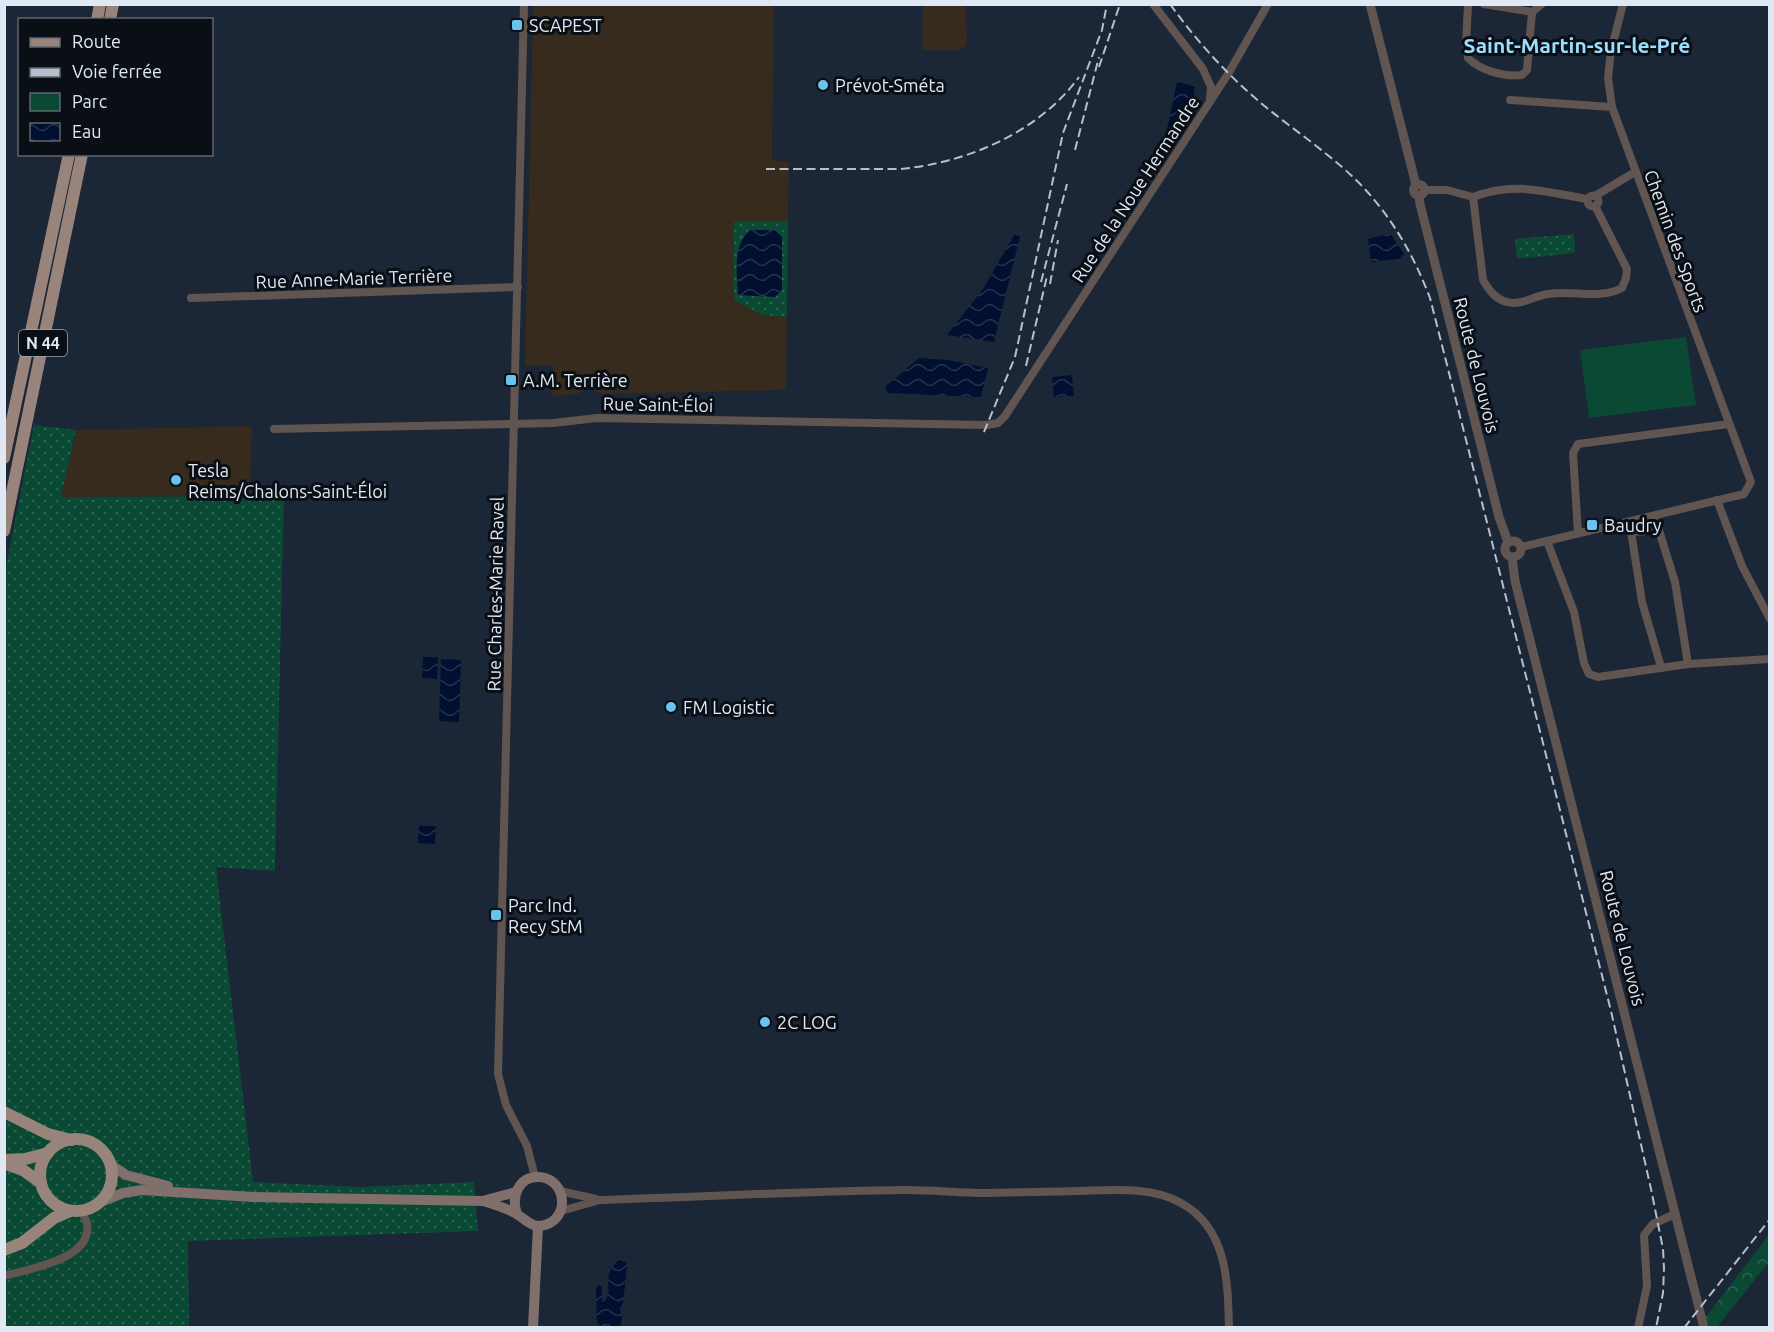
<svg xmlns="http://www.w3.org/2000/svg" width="1774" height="1332" viewBox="0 0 1774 1332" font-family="Ubuntu,sans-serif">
<defs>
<pattern id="green-dots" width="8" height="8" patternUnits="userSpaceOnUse" patternTransform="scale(1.5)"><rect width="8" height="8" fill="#0a4934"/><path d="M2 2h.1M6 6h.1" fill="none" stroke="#2d6352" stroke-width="1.8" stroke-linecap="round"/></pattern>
<pattern id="forest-crowns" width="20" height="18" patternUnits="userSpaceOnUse" patternTransform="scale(1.5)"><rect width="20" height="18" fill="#0a4934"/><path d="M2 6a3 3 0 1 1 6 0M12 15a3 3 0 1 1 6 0" fill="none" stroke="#2d6352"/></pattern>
<pattern id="water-waves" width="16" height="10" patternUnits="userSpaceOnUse" patternTransform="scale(1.5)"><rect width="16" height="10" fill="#010f31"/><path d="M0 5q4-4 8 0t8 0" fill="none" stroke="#26324f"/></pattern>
</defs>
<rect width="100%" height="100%" fill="#1b2636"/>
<g fill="#362b1c">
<path d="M 533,5 L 774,5 L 772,160 L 789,162 L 788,221 L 734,221 L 762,315 L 787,317 L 786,390 L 599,394 L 590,387 L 577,394 L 552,396 L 553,366 L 525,366 Z"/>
<path d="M 923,5 L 966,5 L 967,44 L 961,50 L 922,50 Z"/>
<path d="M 252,426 L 250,496 L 61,497 L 76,430 Z"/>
</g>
<g fill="url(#green-dots)">
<path d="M 734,221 L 788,221 L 787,317 L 762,315 L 734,300 Z"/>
<path d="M 1574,234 L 1575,253 L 1517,259 L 1515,239 Z"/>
<path d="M 34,425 L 76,430 L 61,497 L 284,496 L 275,871 L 216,867 L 253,1182 L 360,1187 L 474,1182 L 478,1231 L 188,1241 L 189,1327 L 5,1328 L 4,577 Z"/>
</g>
<path fill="url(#forest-crowns)" d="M 1769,1235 L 1769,1262 L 1717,1327 L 1697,1328 Z"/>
<path fill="#0a4934" d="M 1686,337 L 1696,405 L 1589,418 L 1580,350 Z"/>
<g fill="url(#water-waves)">
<path d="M 1177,82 L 1195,86 L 1192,111 L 1177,132 L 1167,129 Z"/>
<path d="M 750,230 L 775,230 L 782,237 L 782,290 L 775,297 L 738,295 C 737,272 732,247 750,230 Z"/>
<path d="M 1390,233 L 1404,254 L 1399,259 L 1371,262 L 1368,239 Z"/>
<path d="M 1014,235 L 1020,236 L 994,342 L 947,335 L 983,289 Z"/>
<path d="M 919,358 L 947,360 L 988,368 L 981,397 L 888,393 L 885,387 Z"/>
<path d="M 1072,375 L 1074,396 L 1054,397 L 1052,377 Z"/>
<path d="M 423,657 L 438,657 L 437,679 L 422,678 Z"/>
<path d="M 441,659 L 461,660 L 459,722 L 439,721 Z"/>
<path d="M 419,826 L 436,826 L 435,844 L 418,843 Z"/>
<path d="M 619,1260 L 626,1262 L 627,1267 L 623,1303 L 620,1308 L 622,1318 L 620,1327 L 601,1327 L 597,1322 L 596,1289 L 599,1285 L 602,1287 L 602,1301 L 604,1302 C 613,1293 605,1283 610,1272 C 611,1267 616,1263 619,1260 Z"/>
</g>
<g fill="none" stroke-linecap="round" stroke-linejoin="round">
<g stroke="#605551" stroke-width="8">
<path d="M 524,4 L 498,1074 L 506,1105 L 527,1146 L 535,1177"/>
<path d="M 1153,4 L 1203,69 L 1211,87 L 1210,99"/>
<path d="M 1468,4 L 1466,45 L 1468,58 C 1481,71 1504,77 1522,75 L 1527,70 L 1532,12"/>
<path d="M 1484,4 L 1532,12 L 1542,4"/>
<path d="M 1510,100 L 1612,107"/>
<path d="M 1425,190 L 1447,190 L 1473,197"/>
<circle cx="1593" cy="201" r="5.5"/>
<path d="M 1595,196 L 1635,172"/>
<path d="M 1587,199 C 1545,192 1516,181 1473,197 L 1483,280 C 1489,290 1495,299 1507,302 C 1521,306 1534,296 1548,294 C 1573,290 1599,300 1622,288 L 1626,278 L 1627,269 L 1595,206"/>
<path d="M 191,298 L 518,287"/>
<path d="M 274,429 L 553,423 L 597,418 L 987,425 L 998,423 L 1005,416 L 1228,74 L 1268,4"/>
<path d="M 1717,500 L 1742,566 L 1770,619"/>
<path d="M 1657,524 L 1675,582 L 1688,664"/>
<path d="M 1629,530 C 1642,534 1650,531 1658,522"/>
<path d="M 1631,531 L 1642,602 L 1661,667"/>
<path d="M 1578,533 L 1573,453 L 1578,444 L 1729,424"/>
<path d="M 1547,541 L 1574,612 L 1584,663 L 1589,674 L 1598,677 L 1688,664 L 1770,659"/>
<path d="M 1521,547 L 1744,494 L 1751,482 L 1612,107 L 1608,78 L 1611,51 L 1623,4"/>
<path d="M 560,1191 L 596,1199"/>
<path d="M 561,1211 L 600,1200 C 702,1197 804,1191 905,1190 C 933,1190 960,1193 987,1193 C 1018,1192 1048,1192 1078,1191 C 1111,1190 1152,1186 1181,1203 C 1227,1228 1228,1281 1229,1328"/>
<path d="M 4,1276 C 29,1269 93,1259 87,1224 C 87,1220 83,1215 81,1211"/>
<path d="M 1638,1328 L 1647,1286 L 1644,1235 L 1653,1224 L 1675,1214"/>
</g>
<g stroke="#605551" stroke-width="9">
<path d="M 1370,4 L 1416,185"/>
<circle cx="1419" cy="190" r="5.5"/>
<path d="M 1419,195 L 1420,204 L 1499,517 L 1508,542"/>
<circle cx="1513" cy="549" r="8"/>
<path d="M 1512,557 L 1515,581 L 1704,1328"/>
</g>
<g stroke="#806f6a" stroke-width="10">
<path d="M 111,1165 L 126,1175 L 168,1186"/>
<path d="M 486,1200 L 516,1192"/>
<path d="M 100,1202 L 123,1193 L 142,1190 L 253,1197 L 483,1201 C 493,1204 503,1207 513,1212 C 526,1218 532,1232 550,1223 C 571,1211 563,1177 538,1177 C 518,1177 511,1197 517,1214"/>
<path d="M 533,1328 L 538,1226"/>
</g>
<g stroke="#99847c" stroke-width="12">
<path d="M 97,20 L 100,4"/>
<path d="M 110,20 L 113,4"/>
<path d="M 4,458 L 69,154"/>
<path d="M 4,531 L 82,154"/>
<path d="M 4,1112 L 48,1134 L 71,1140"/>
<circle cx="76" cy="1175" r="36"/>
<path d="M 4,1160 L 25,1159 L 48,1153"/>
<path d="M 4,1163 L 23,1170 L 41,1183"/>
<path d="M 4,1250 L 22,1243 L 54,1218 L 70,1211"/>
</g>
<g stroke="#b6bfcb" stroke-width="2" stroke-dasharray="9 4.5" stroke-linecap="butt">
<path d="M 1170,4 C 1198,43 1230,78 1267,108 C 1298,133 1334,157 1362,186 C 1393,219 1414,256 1430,298 L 1611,1011 L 1651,1189 L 1663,1249 L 1664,1268 L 1663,1293 L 1656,1328"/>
<path d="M 1099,67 L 1120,4"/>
<path d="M 1075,150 L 1099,57"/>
<path d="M 766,169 L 900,169 C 967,163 1039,132 1079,77"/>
<path d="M 1041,282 L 1067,184"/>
<path d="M 1050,284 L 1058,240"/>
<path d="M 1026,366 L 1047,276"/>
<path d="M 984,432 L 1015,357 L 1063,133 L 1102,30 L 1107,4"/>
<path d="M 1684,1328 L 1770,1219"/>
</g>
</g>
<g fill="#66c4ef" stroke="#0a0f16" stroke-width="2">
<rect x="511" y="19" width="12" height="12" rx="3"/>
<circle cx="823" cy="85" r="6"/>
<rect x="505" y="374" width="12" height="12" rx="3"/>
<circle cx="176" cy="480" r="6"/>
<rect x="1586" y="519" width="12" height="12" rx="3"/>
<circle cx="671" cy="707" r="6"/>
<rect x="490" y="909" width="12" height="12" rx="3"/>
<circle cx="765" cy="1022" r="6"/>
</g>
<g text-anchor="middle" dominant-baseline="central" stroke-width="6" stroke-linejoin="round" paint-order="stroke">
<rect fill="#0a0f16" stroke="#a0a7b1" stroke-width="1.5" x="19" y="330" width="48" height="26" rx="4.5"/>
<g font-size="16" font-weight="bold" fill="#e0e8f3">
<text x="43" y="343">N 44</text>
</g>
<g font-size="18" fill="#e0e8f3" stroke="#0a0f16" text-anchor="start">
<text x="529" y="25">SCAPEST</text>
<text x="835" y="85">Prévot-Sméta</text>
<text x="523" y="380">A.M. Terrière</text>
<text x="188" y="470">Tesla<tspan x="188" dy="21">Reims/Chalons-Saint-Éloi</tspan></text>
<text x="1604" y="525">Baudry</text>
<text x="683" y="707">FM Logistic</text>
<text x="508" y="905">Parc Ind.<tspan x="508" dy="21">Recy StM</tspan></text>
<text x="777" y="1022">2C LOG</text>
</g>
<g font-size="18" fill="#e0e8f3" stroke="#0a0f16">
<text transform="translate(1135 189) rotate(-57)">Rue de la Noue Hermandre</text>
<text transform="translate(1676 241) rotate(70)">Chemin des Sports</text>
<text transform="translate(354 278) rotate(-2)">Rue Anne-Marie Terrière</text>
<text transform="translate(1477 365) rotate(76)">Route de Louvois</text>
<text transform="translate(658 404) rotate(1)">Rue Saint-Éloi</text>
<text transform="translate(495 594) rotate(-89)">Rue Charles-Marie Ravel</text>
<text transform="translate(1623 938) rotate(76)">Route de Louvois</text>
</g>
<g font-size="21" font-weight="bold" fill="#9cdefe" stroke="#0a0f16">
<text x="1577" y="45">Saint-Martin-sur-le-Pré</text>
</g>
</g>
<rect width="1774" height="1332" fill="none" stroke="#e0e8f3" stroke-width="12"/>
<rect x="18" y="18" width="195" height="138" fill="#0a0f16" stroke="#60666e" stroke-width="1.5"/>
<rect x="30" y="38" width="30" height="9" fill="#99847c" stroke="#60666e" stroke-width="1.5"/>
<text x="72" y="48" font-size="18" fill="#e0e8f3">Route</text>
<rect x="30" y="68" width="30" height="9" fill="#b6bfcb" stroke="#60666e" stroke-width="1.5"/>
<text x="72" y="78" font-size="18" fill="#e0e8f3">Voie ferrée</text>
<rect x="30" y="93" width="30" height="18" fill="#0a4934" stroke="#60666e" stroke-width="1.5"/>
<text x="72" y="108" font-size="18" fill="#e0e8f3">Parc</text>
<rect x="30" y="123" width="30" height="18" fill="url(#water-waves)" stroke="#60666e" stroke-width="1.5"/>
<text x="72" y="138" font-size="18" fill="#e0e8f3">Eau</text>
</svg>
